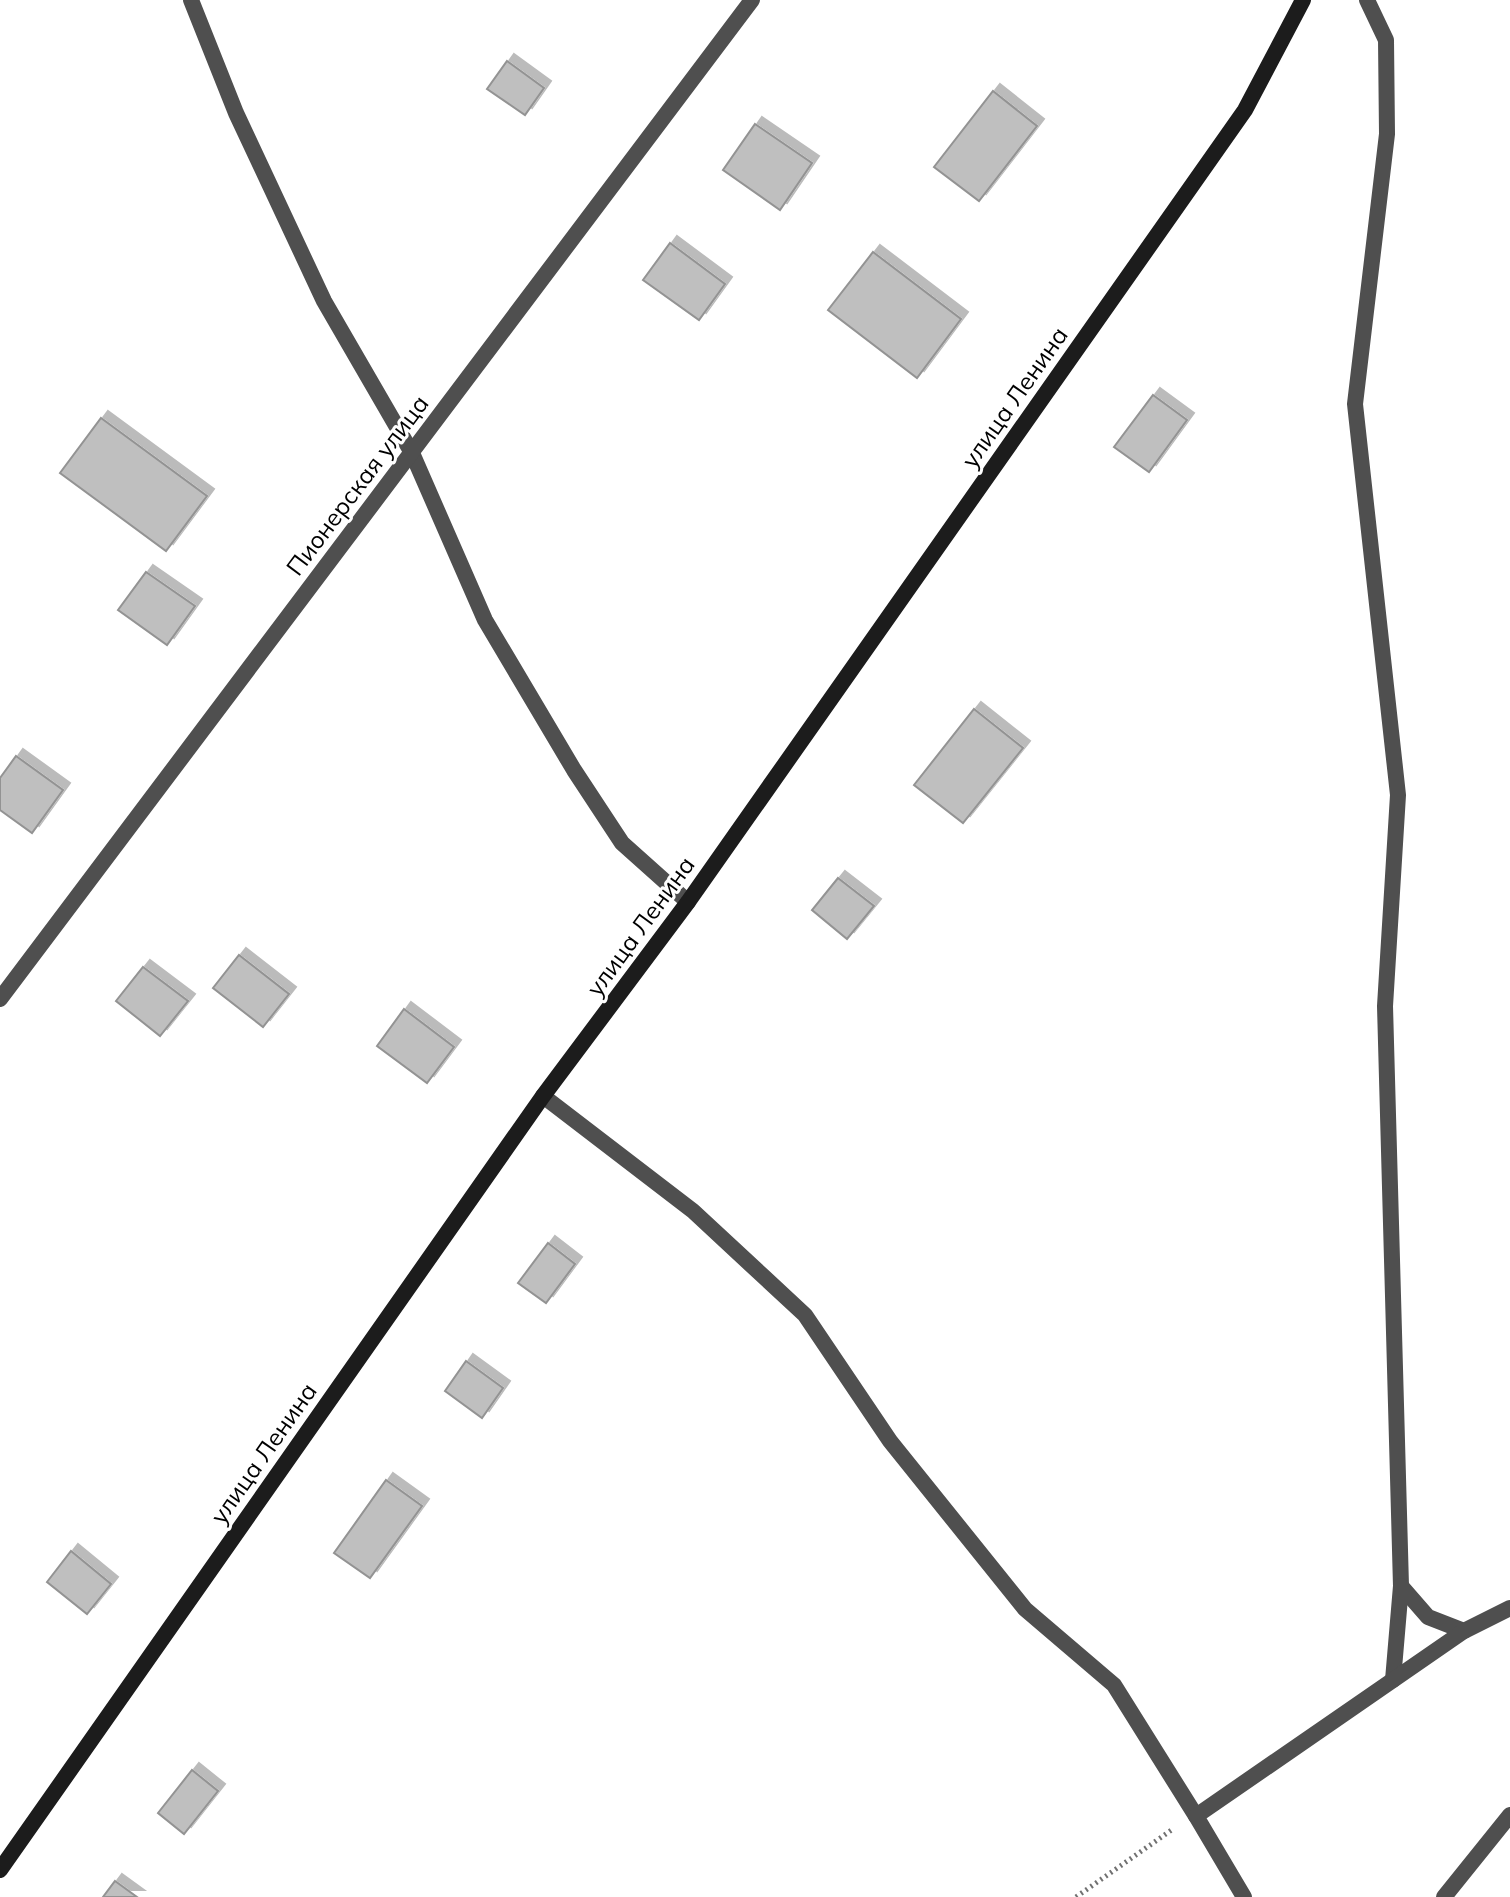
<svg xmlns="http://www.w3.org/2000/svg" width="1510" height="1897" viewBox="0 0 1510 1897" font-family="Mulish,sans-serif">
<defs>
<filter id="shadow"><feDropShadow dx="7" dy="-7" stdDeviation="0" flood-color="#0004"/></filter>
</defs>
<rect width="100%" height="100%" fill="#fff"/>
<g fill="#bfbfbf" stroke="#939393" stroke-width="2" filter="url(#shadow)">
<path d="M 507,61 L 544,88 L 525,115 L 487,89 Z"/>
<path d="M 993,91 L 1037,126 L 979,201 L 934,167 Z"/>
<path d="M 755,124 L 812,163 L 780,210 L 723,170 Z"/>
<path d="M 670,243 L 725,284 L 699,320 L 643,280 Z"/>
<path d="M 873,252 L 961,319 L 917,378 L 828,310 Z"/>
<path d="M 1153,395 L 1187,420 L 1149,472 L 1114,447 Z"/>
<path d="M 101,418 L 207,496 L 166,551 L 60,473 Z"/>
<path d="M 146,572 L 195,606 L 167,645 L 118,610 Z"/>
<path d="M 974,709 L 1023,748 L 963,823 L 914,785 Z"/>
<path d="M 16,756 L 63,790 L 32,833 L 0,810 L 0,778 Z"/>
<path d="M 838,878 L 874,906 L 847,939 L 812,910 Z"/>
<path d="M 239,955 L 289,994 L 263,1027 L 213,988 Z"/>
<path d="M 143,967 L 188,1001 L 160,1036 L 116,1001 Z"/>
<path d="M 404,1009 L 454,1047 L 427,1083 L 377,1046 Z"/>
<path d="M 548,1243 L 575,1264 L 546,1303 L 518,1283 Z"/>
<path d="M 466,1361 L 503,1388 L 482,1418 L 445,1391 Z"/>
<path d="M 386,1480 L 422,1506 L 370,1578 L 334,1553 Z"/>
<path d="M 71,1551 L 111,1584 L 87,1614 L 47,1582 Z"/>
<path d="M 192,1770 L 218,1791 L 184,1834 L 158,1813 Z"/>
<path d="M 115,1881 L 137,1897 L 103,1897 Z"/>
</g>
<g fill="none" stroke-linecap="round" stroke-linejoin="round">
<path stroke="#717171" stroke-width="5" stroke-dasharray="2 4" stroke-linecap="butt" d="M 1076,1897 L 1173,1829"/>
<g stroke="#4f4f4f" stroke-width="16">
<path d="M 191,0 L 236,113 L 324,301 L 412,453 L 485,620 L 574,770 L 622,843 L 688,902"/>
<path d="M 1367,0 L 1386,40 L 1387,134 L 1355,404 L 1398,795 L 1385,1006 L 1401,1586 L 1393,1680"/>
<path d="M 543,1096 L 693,1211 L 805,1315 L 890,1441 L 1025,1609 L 1114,1685 L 1196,1816"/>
<path d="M 1401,1586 L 1428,1617 L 1464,1631"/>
<path d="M 1244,1897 L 1196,1816 L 1464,1631 L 1510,1608"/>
<path d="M 1444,1897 L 1510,1815"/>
</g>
<path stroke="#4f4f4f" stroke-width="16" d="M 0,999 L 752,0"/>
<path stroke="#1c1c1c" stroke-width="16" d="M 0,1870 L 543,1096 L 688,902 L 1245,110 L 1303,0"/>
</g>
<g text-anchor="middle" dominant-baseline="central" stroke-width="6" stroke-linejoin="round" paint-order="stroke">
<g font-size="24" fill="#000" stroke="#fff">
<text transform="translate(1014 397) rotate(-55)">улица Ленина</text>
<text transform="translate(357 485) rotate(-53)">Пионерская улица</text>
<text transform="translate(640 926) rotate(-54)">улица Ленина</text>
<text transform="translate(263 1453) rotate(-55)">улица Ленина</text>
</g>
</g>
</svg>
